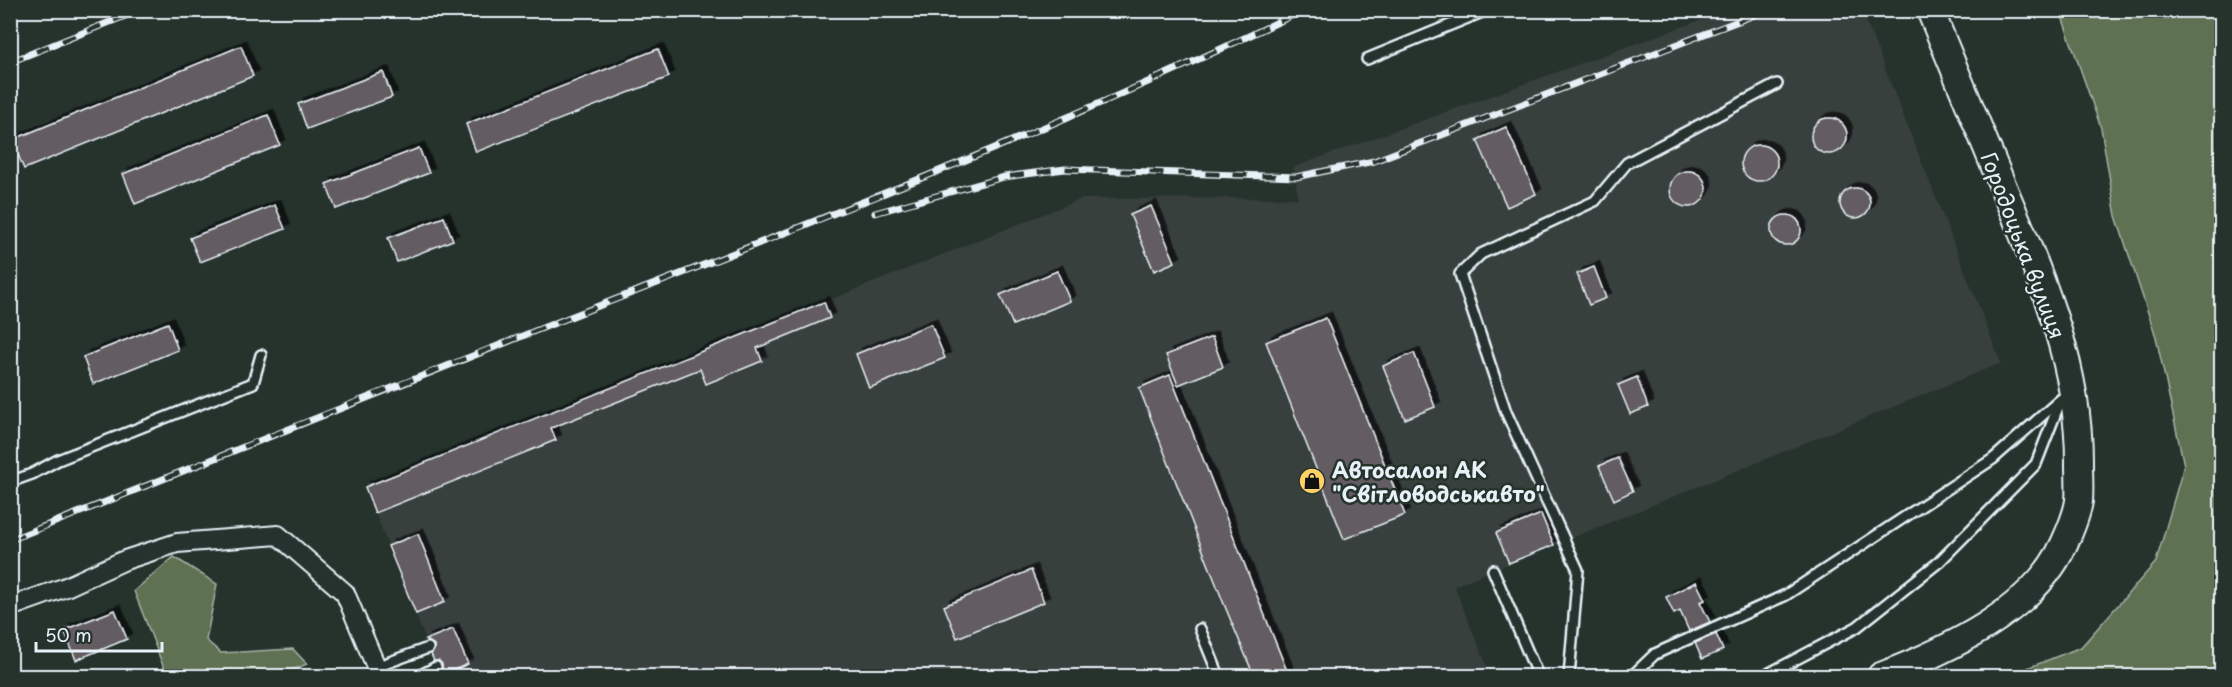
<svg xmlns="http://www.w3.org/2000/svg" width="2232" height="687" viewBox="0 0 2232 687" font-family="'Playpen Sans',sans-serif">
<defs>
<filter id="shadow"><feDropShadow dx="5.5" dy="-5.5" stdDeviation="0" flood-color="#0009"/></filter>
</defs>
<rect width="100%" height="100%" fill="#26332d"/>
<filter id="ink" filterUnits="userSpaceOnUse"><feTurbulence type="fractalNoise" baseFrequency=".0167" numOctaves="2"/><feDisplacementMap in="SourceGraphic" scale="12" xChannelSelector="R" yChannelSelector="G"/><feConvolveMatrix kernelMatrix="1 2 1 2 8 2 1 2 1" color-interpolation-filters="sRGB"/></filter>
<g filter="url(#ink)">
<path fill="#383f3d" d="M 1726,11 L 1862,11 L 2001,363 L 1454,586 L 1491,676 L 440,676 L 365,487 L 1081,199 L 1298,198 L 1294,167 Z"/>
<g fill="#5f7153" stroke="#a4b1a6" stroke-width="1.5">
<path d="M 2060,11 L 2221,11 L 2221,676 L 2007,676 L 2081,647 L 2156,562 L 2184,465 L 2156,337 L 2116,216 L 2101,128 Z"/>
<path d="M 174,557 L 217,584 L 206,640 L 221,653 L 293,649 L 307,664 L 278,676 L 167,676 L 134,591 Z"/>
</g>
<g fill="#635b61" stroke="#e8f1f8" stroke-width="1.5" filter="url(#shadow)">
<path d="M 241,46 L 253,76 L 24,169 L 12,140 Z"/>
<path d="M 658,49 L 669,77 L 476,152 L 466,124 Z"/>
<path d="M 383,72 L 392,97 L 307,129 L 298,104 Z"/>
<path d="M 268,115 L 280,145 L 135,204 L 123,174 Z"/>
<circle cx="1829" cy="136" r="18"/>
<path d="M 1506,127 L 1536,194 L 1507,207 L 1477,140 Z"/>
<circle cx="1759" cy="163" r="18"/>
<path d="M 419,148 L 429,173 L 336,209 L 326,184 Z"/>
<circle cx="1688" cy="189" r="18"/>
<circle cx="1855" cy="203" r="15"/>
<path d="M 275,205 L 285,229 L 200,262 L 190,238 Z"/>
<path d="M 1151,206 L 1175,262 L 1154,271 L 1130,215 Z"/>
<circle cx="1786" cy="230" r="15"/>
<path d="M 444,217 L 453,240 L 397,262 L 388,238 Z"/>
<path d="M 1594,267 L 1606,298 L 1589,305 L 1577,274 Z"/>
<path d="M 1057,271 L 1070,301 L 1013,325 L 1000,295 Z"/>
<path d="M 824,302 L 830,318 L 757,348 L 762,361 L 706,384 L 700,369 L 551,428 L 556,440 L 375,513 L 365,487 Z"/>
<path d="M 1326,318 L 1405,515 L 1344,539 L 1266,342 Z"/>
<path d="M 168,323 L 178,350 L 93,384 L 83,357 Z"/>
<path d="M 931,324 L 945,358 L 869,388 L 856,354 Z"/>
<path d="M 1212,337 L 1223,367 L 1178,385 L 1166,355 Z"/>
<path d="M 1414,353 L 1435,407 L 1405,419 L 1383,366 Z"/>
<path d="M 1170,375 L 1255,591 L 1289,676 L 1254,676 L 1224,604 L 1139,388 Z"/>
<path d="M 1637,377 L 1648,407 L 1630,414 L 1618,385 Z"/>
<path d="M 1618,458 L 1633,491 L 1614,500 L 1599,466 Z"/>
<path d="M 1541,514 L 1554,545 L 1509,563 L 1496,533 Z"/>
<path d="M 418,534 L 445,602 L 416,614 L 388,546 Z"/>
<path d="M 1031,570 L 1044,602 L 957,638 L 944,606 Z"/>
<path d="M 1696,582 L 1705,600 L 1700,602 L 1710,622 L 1689,631 L 1680,611 L 1674,614 L 1666,597 Z"/>
<path d="M 115,610 L 127,639 L 76,660 L 64,630 Z"/>
<path d="M 453,629 L 468,664 L 440,676 L 439,673 L 442,670 L 442,664 L 439,661 L 434,661 L 431,654 L 434,650 L 434,645 L 425,640 Z"/>
<path d="M 1716,634 L 1723,650 L 1702,659 L 1695,643 Z"/>
</g>
<g fill="none" stroke-linecap="round" stroke-linejoin="round">
<g stroke="#e8f1f8" stroke-width="14">
<g id="lane">
<path d="M 1367,59 L 1487,10"/>
<path d="M 10,482 L 32,474 L 58,460 L 253,383 L 261,355"/>
<path d="M 1493,570 L 1538,676"/>
<path d="M 1200,629 L 1219,676"/>
<path d="M 376,667 L 428,648"/>
<path d="M 419,676 L 436,667"/>
<path d="M 1569,676 L 1578,570 L 1506,412 L 1460,274 L 1481,254 L 1595,201 L 1627,163 L 1777,84"/>
<path d="M 1632,676 L 1655,654 L 1786,595 L 1993,459 L 2061,399"/>
<path d="M 1764,676 L 1857,627 L 1939,562 L 2036,464 L 2060,402"/>
</g>
</g>
<g stroke="#e8f1f8" stroke-width="22">
<path id="street" d="M 10,607 L 66,587 L 125,560 L 177,543 L 278,535 L 345,593 L 380,676"/>
</g>
<g stroke="#e8f1f8" stroke-width="30">
<path id="secondary" d="M 1881,676 C 1946,651 2034,611 2064,544 C 2070,531 2077,514 2079,501 C 2080,489 2079,476 2079,464 C 2080,364 2039,273 2001,182 C 1978,125 1954,68 1930,10"/>
</g>
<use href="#lane" stroke="#26332d" stroke-width="9"/>
<use href="#street" stroke="#26332d" stroke-width="18"/>
<use href="#secondary" stroke="#26332d" stroke-width="26"/>
<g stroke="#e8f1f8" stroke-width="7">
<g id="rail">
<path d="M 10,62 L 140,10"/>
<path d="M 875,213 L 1004,177 L 1065,169 L 1296,177 L 1374,161 L 1767,10"/>
<path d="M 10,540 C 189,469 367,397 545,327 C 800,227 1056,130 1303,10"/>
</g>
</g>
<use href="#rail" stroke="#26332d" stroke-width="4.5" stroke-dasharray="14" stroke-linecap="butt"/>
</g>
</g>
<defs>
<g id="shop-disc" transform="scale(1.35)"><circle r="9.5" fill="#ffd166" stroke="#26332d"/><path d="M-5-2.5h2.3a2.7 3.5 0 0 1 5.4 0H5L5.5 6h-11ZM-1.5-2.5h3a1.5 2.3 0 0 0-3 0Z" fill="#111"/></g>
</defs>
<g fill-rule="evenodd">
<use href="#shop-disc" x="1312" y="481"/>
</g>
<g text-anchor="middle" dominant-baseline="central" stroke-width="5" stroke-linejoin="round" paint-order="stroke">
<g font-size="21" fill="#e8f1f8" stroke="#26332d">
<text transform="translate(2024 245) rotate(69)">Городоцька вулиця</text>
</g>
<g font-size="21" font-weight="bold" fill="#e8f1f8" stroke="#26332d" text-anchor="start">
<text x="1332" y="469">Автосалон АК<tspan x="1332" dy="24">"Світловодськавто"</tspan></text>
</g>
</g>
<rect width="2232" height="687" fill="none" stroke="#26332d" stroke-width="36"/>
<rect x="18" y="18" width="2196" height="651" fill="none" stroke="#e8f1f8" stroke-width="2" filter="url(#ink)"/>
<path d="M36 642v9h126v-9" fill="none" stroke="#e8f1f8" stroke-width="3"/>
<text x="45" y="642" font-size="18" fill="#e8f1f8" stroke="#26332d" stroke-width="4.5" paint-order="stroke">50 m</text>
</svg>
